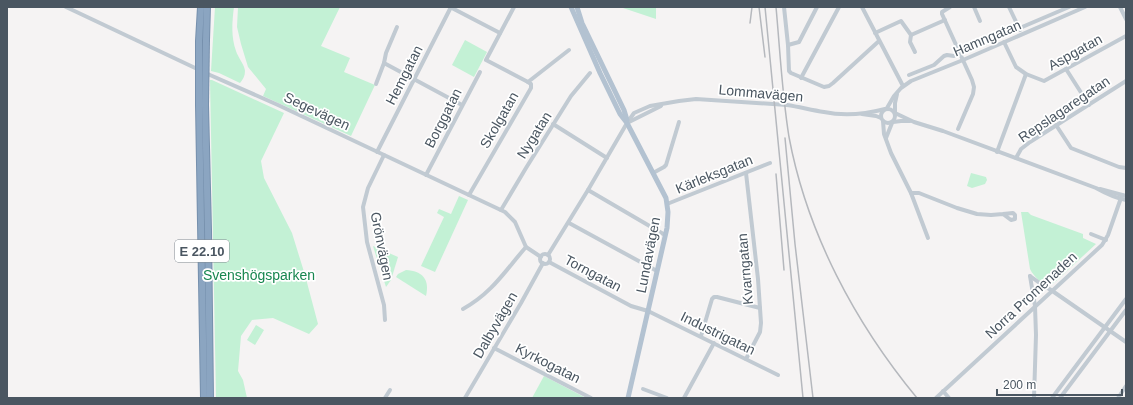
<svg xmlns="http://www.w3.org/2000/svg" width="1133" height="405" viewBox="0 0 1133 405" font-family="Arial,sans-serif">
<rect width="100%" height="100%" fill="#f5f3f3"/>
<g fill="#c3f1d5">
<path d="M 215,7 L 234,7 C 232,22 231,37 236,51 C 238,57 245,66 245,71 C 245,76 243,79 240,83 L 219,73 L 211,71 Z"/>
<path d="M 238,7 L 340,7 L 321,46 L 350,58 L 344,72 L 375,85 L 351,136 L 263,96 L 266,89 L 248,67 L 241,44 L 237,27 Z"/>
<path d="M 620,7 L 656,7 L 656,19 Z"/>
<path d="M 465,40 L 487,52 L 474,77 L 452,65 Z"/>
<path d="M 210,80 L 212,80 L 284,113 L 261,161 L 264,178 L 292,233 L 305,275 L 318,324 L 309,334 L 273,318 L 252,320 L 241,336 L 238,371 L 243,380 L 247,398 L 216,398 Z"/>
<path d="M 971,173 L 986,177 L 987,180 L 985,184 L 972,188 L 967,186 Z"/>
<path d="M 459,196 L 468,200 L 435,272 L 421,266 L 444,217 L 437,213 L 439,209 L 451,214 Z"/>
<path d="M 1021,212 L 1028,212 L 1031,215 L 1083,234 L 1083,238 L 1096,244 L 1056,281 L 1049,286 C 1041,283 1034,277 1030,269 Z"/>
<path d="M 373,246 L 398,257 L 391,280 L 386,287 Z"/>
<path d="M 406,270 C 422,271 430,279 426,296 L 396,277 L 398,274 Z"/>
<path d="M 256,325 L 264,330 L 255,345 L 247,340 Z"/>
<path d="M 544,376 L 586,398 L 532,398 Z"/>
</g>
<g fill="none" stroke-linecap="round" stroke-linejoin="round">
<g stroke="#7690ad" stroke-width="8">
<g id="highway">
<path d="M 206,40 L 207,7"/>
<path d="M 199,41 L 201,7"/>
<path d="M 199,105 L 204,398"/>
<path d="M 205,105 L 208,230 L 210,398"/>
</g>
</g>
<g stroke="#c1cad2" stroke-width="4">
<path d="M 66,7 L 210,75 L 278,105 L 505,212 L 515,222 L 526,247 L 541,257"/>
<path d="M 450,7 L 500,33"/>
<path d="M 514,7 L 486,60 L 528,82"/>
<path d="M 784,7 L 788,45 L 789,71 L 791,73 L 824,87 L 829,86 L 833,83 L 879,41"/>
<path d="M 862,7 L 903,86"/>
<path d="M 950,7 L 942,12 L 942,14 L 972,80 L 974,87 L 973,94 L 958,129"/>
<path d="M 974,7 L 980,21"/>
<path d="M 1009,7 L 1020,30"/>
<path d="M 1120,7 L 1126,19"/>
<path d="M 875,33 L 901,21 L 911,35 L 910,42 L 915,52"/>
<path d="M 911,35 L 945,20"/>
<path d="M 1004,42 L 1016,67 L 1026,74 L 1044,81 L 1126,36"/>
<path d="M 788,45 L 799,42 L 817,7"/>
<path d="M 384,63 L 462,105"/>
<path d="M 1066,69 L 1089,105"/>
<path d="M 909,75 L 934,65 L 944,56 L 947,55 L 954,56 L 1069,7"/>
<path d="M 801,78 L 839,7"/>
<path d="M 376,84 L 384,63 L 386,53 L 397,27"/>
<path d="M 887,108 L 894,96 L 901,88 L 911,81 L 963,60 L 1085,7"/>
<circle cx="888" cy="116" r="7"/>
<path d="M 895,112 L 895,103 L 897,94"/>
<path d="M 895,113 L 914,122 L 943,131 L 1096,188 C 1105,193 1115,198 1126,200"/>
<path d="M 862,114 L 876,116 L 881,118"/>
<path d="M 883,121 L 884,134 L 891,153 L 911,193 L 928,238"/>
<path d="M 893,122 L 901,121 L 910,121"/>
<path d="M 627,123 L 661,106"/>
<path d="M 553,124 L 607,158"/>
<path d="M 1056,125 L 1071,148 L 1119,167 L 1126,168"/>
<path d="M 886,138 L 892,123"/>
<path d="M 377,152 L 451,7"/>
<path d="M 997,152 L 1026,74"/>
<path d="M 384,155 L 368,188 L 363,207 L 367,242 L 384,305 L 385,320"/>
<path d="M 1016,158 L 1021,149 L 1030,142 L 1126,81"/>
<path d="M 653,173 L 664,167 L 666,165 L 679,122"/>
<path d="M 746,173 L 758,279 L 761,323 L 760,332 L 746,359"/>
<path d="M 426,175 L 480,72"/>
<path d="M 1100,189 L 1126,196"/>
<path d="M 588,190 L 665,235"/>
<path d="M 911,193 L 919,193 L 957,208 L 977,214 L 991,215 L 1003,214 L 1011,220 L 1015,219 L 1015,215 L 1013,213 L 1003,214"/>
<path d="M 469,195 L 531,88 L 531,84 L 528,82 L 569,50"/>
<path d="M 667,204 L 770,163"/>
<path d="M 501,210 L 526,168 L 571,96 L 590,73"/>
<path d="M 569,223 L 657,271"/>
<path d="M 1091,234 L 1106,240"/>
<circle cx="545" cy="259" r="5"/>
<path d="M 548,255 L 588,190 L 627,123 L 634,113 L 650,106 L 679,101 L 696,99 L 787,105 C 800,107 811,110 824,112 C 843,116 866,114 885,109"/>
<path d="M 549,262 L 631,306 L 648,311 L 778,375"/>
<path d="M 1030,276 L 1035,306 L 1036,335 L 1034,398"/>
<path d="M 1030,276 L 1041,284 L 1051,290 L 1126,342"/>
<path d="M 463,309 C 492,293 505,271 526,247"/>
<path d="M 701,336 L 712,299 L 714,297 L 717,297 L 760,308"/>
<path d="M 494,348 L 591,398"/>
<path d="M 643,389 L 667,398"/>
<path d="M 943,391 L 949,398"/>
<path d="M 385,398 L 390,390"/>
<path d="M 465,398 L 521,303 L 543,263"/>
<path d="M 684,398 L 714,343"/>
<path d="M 936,398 L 1102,245 L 1108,235 L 1122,195"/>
<path d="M 1052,398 L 1126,299"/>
<path d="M 1060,398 L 1126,310"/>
<path d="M 1118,398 L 1126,386"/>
</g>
<g stroke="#b3c2d1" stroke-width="5">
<path d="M 571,7 L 600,73 L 620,114 L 627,123 L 666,198 L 668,212 L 667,228 L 628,398"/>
<path d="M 577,7 L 582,23 L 624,110 L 627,120"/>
</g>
<use href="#highway" stroke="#8ba5c1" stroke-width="6"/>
<g stroke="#b5b8bd" stroke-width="1.5">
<path d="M 759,7 L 765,57"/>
<path d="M 765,7 L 803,398"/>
<path d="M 776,7 C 780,50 782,94 789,137 C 807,233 855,323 917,398"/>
<path d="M 750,23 L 752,7"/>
<path d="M 785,138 L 795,244 L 813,398"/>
<path d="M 776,174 L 784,270"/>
</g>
<g stroke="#7690ad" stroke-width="8" stroke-linecap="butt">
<g id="highway-bridge">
<path d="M 199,41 L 199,105"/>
<path d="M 205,105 L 206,40"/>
</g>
</g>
<use href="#highway-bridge" stroke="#8ba5c1" stroke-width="6"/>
</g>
<g text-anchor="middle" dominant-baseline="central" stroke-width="3.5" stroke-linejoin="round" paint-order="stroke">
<rect fill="#fff" stroke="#808990" stroke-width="1" x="175" y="240" width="54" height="22" rx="3"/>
<g font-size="13" font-weight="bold" fill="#4a5661">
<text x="202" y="251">E 22.10</text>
</g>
<g font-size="14" fill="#4a5661" stroke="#fff">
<text transform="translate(987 38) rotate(-23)">Hamngatan</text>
<text transform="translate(1075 52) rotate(-29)">Aspgatan</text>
<text transform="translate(404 75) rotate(-63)">Hemgatan</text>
<text transform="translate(761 93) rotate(5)">Lommavägen</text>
<text transform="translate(1064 109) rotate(-34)">Repslagaregatan</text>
<text transform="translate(317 111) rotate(25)">Segevägen</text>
<text transform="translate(443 118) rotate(-63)">Borggatan</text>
<text transform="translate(499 120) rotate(-60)">Skolgatan</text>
<text transform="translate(534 135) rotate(-58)">Nygatan</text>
<text transform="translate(714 174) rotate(-22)">Kärleksgatan</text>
<text transform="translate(382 246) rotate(79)">Grönvägen</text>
<text transform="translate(648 255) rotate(-79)">Lundavägen</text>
<text transform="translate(745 269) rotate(-95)">Kvarngatan</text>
<text transform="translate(593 273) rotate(28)">Torngatan</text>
<text transform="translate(1031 295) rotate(-43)">Norra Promenaden</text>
<text transform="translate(495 325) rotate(-60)">Dalbyvägen</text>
<text transform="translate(718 333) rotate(26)">Industrigatan</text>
<text transform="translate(548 363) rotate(27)">Kyrkogatan</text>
</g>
<g font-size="14" fill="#17864f" stroke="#fff">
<text x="259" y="275">Svenshögsparken</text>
</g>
</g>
<rect width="1133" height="405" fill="none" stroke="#4a5661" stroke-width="16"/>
<path d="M997 389v6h125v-6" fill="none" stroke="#4a5661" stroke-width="2"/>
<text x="1003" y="389" font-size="12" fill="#4a5661" stroke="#ffffff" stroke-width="3" paint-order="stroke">200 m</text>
</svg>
